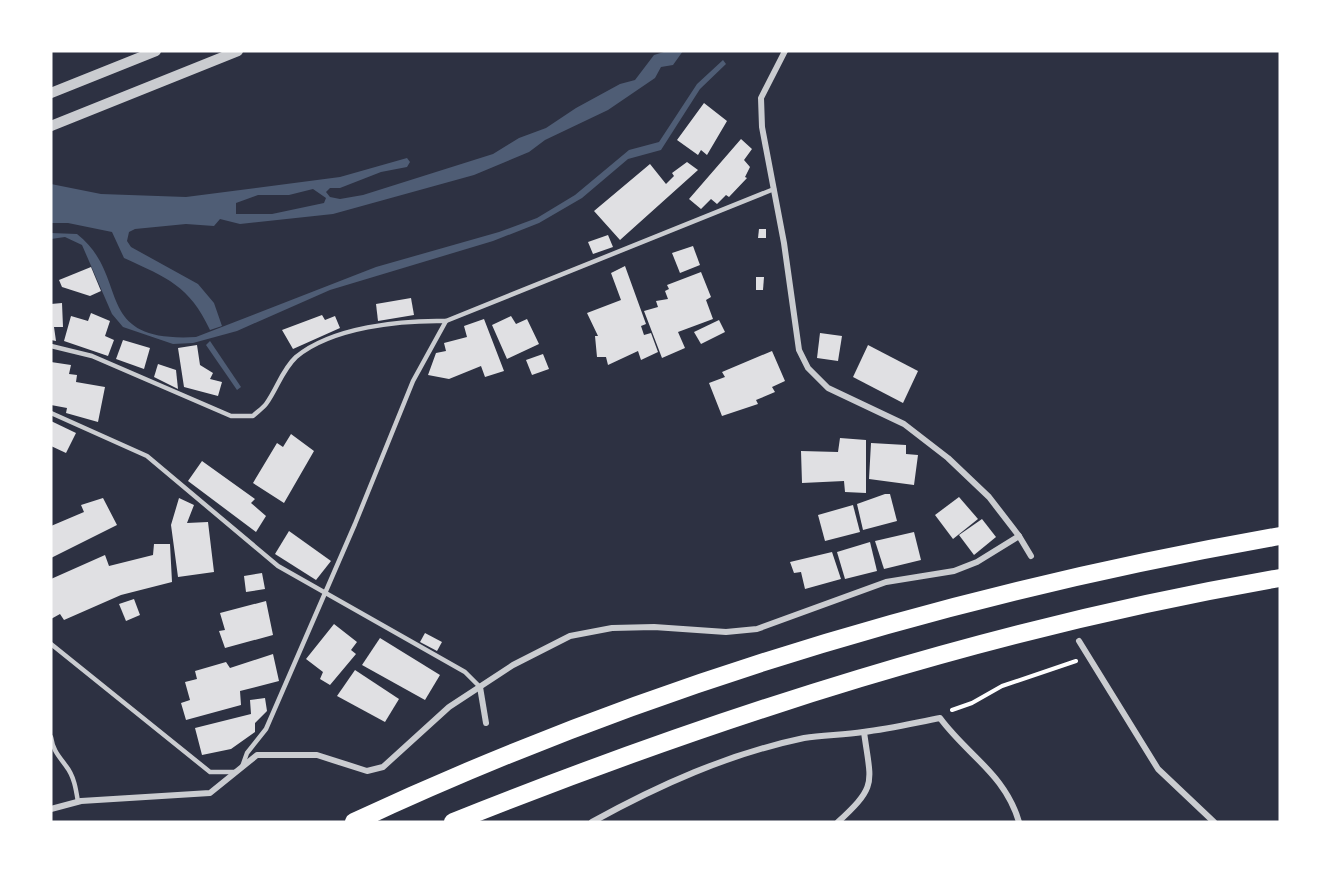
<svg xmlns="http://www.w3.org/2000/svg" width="1331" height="873" viewBox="0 0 1331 873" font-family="'Noto Sans',sans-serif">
<rect width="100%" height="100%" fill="#2d3142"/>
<g fill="#4f5d75" fill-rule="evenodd">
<path d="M 667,51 L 683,51 L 673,65 L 661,67 L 655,78 L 608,110 L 545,140 L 529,152 L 474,175 L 333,214 L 240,224 L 220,219 L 214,226 L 186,224 L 135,229 L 129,232 L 127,241 L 131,247 L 198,284 L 214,303 L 222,326 L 210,330 C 189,285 167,278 124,258 L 112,232 L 68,223 L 51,223 L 51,184 L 101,194 L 186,197 L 340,177 L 407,158 L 410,162 L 407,167 L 381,172 L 340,188 L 330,188 L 326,192 L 330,197 L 340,199 L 363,195 L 493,154 L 519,138 L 546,128 L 576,108 L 620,84 L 635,80 L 654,55 ZM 313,189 L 326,198 L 324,203 L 272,214 L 236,214 L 236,203 L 258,195 L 289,195 Z"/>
<path d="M 723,60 L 726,64 L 700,89 L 661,150 L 628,159 L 582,198 L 539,223 L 493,241 L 330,290 L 237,331 L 193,343 L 173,344 L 123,327 L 112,314 L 82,245 L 65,237 L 51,239 L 51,233 L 77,234 C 132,277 90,343 196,337 L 376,267 L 499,232 L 537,218 L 575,195 L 629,150 L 659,142 L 697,84 Z"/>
<path d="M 210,341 L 241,387 L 237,390 L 206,345 Z"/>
</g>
<g fill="#e0e0e3">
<path d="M 704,103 L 727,121 L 707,155 L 701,150 L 698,155 L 677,140 Z"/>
<path d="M 741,139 L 752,149 L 744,160 L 750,167 L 745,177 L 747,178 L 729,197 L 726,195 L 717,204 L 711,199 L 701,209 L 689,199 Z"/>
<path d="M 687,162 L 698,170 L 620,240 L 594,211 L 650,164 L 666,184 L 674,176 L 672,173 Z"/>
<path d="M 759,229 L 766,229 L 766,238 L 758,238 Z"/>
<path d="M 608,235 L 613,247 L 593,254 L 588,242 Z"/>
<path d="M 693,246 L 700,265 L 680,273 L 672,253 Z"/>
<path d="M 625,266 L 646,324 L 641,326 L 644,335 L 651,333 L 658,352 L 641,360 L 638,351 L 608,365 L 606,357 L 597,357 L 595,336 L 598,336 L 587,313 L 621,300 L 611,273 Z"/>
<path d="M 91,267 L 101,291 L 90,296 L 62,287 L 59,280 Z"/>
<path d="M 701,272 L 711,297 L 706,300 L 713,319 L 678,332 L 685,348 L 662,358 L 644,311 L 658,307 L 656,301 L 668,299 L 665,291 L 669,289 L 667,285 Z"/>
<path d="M 756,277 L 764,277 L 763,290 L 756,290 Z"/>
<path d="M 411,298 L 414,315 L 378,321 L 376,304 Z"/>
<path d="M 62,303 L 63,327 L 54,327 L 56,341 L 51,340 L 51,304 Z"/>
<path d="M 91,313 L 110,321 L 105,336 L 114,340 L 108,356 L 64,341 L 71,316 L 88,321 Z"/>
<path d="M 322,315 L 325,320 L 335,316 L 340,328 L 293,349 L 282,330 Z"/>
<path d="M 511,316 L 516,324 L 527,319 L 539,344 L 507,359 L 492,325 Z"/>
<path d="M 484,319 L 504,371 L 485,377 L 481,366 L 449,379 L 428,375 L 436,353 L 446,351 L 444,343 L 467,337 L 464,326 Z"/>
<path d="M 719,320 L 725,332 L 701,344 L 694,332 Z"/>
<path d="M 820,333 L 842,336 L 838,361 L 817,358 Z"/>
<path d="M 123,340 L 150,348 L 144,369 L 116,359 Z"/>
<path d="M 197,345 L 200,365 L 213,373 L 210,379 L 222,382 L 218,396 L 184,387 L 178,348 Z"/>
<path d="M 868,345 L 918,371 L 903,403 L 853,377 Z"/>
<path d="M 772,351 L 785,381 L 772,387 L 775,392 L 756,400 L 758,404 L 722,416 L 709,383 L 725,377 L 722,372 Z"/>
<path d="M 543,354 L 549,369 L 532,375 L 526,360 Z"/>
<path d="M 51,362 L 71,365 L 69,374 L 77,375 L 76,382 L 105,387 L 98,422 L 66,413 L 67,408 L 51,405 Z"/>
<path d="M 158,364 L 176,370 L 178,389 L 154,377 Z"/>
<path d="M 51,421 L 76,433 L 66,453 L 51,446 Z"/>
<path d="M 291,434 L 314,451 L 284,503 L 253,483 L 277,443 L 283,447 Z"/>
<path d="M 840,438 L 866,440 L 866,493 L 845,492 L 844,481 L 802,483 L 801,451 L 838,452 Z"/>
<path d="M 871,443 L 906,445 L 906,454 L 918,455 L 914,485 L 869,479 Z"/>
<path d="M 202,461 L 255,499 L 251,503 L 266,516 L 256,532 L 188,481 Z"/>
<path d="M 885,494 L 890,494 L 897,521 L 863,530 L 857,504 Z"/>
<path d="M 959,497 L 978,519 L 953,539 L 935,515 Z"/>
<path d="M 103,498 L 117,525 L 51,558 L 51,526 L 84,512 L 81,505 Z"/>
<path d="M 179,498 L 194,505 L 187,523 L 208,522 L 214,572 L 178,577 L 171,525 Z"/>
<path d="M 853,505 L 860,532 L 825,541 L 818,515 Z"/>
<path d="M 982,519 L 996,537 L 974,555 L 959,535 Z"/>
<path d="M 289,531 L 331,561 L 316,580 L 275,554 Z"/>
<path d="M 914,532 L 921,560 L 884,569 L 875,541 Z"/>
<path d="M 870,542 L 877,571 L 845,579 L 837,552 Z"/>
<path d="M 154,544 L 170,544 L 172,582 L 121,595 L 64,620 L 60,614 L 51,619 L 51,579 L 105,555 L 109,566 L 153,555 Z"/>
<path d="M 832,552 L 841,579 L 805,589 L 801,572 L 794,573 L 790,562 Z"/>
<path d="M 262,573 L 265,589 L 246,592 L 244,576 Z"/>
<path d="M 134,599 L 140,615 L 126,621 L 119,604 Z"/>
<path d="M 266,601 L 273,635 L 225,648 L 219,631 L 225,630 L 220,613 Z"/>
<path d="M 334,624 L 357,642 L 351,650 L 356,654 L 330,685 L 320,679 L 323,672 L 306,659 Z"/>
<path d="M 425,633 L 442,642 L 437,651 L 420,642 Z"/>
<path d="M 380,638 L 440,675 L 425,700 L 362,665 Z"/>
<path d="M 273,654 L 279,681 L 240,691 L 241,705 L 186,720 L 181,703 L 190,700 L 185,682 L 197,679 L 195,671 L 226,662 L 230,668 Z"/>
<path d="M 355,670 L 399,699 L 385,722 L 337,696 Z"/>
<path d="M 265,698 L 267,711 L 255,723 L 255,732 L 231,749 L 202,755 L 195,728 L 251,714 L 250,700 Z"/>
</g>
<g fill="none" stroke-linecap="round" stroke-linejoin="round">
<path stroke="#fff" stroke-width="4" d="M 952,710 L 972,703 L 1002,686 L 1076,661"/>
<g stroke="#caccd0" stroke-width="4.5">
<path d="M 51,346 L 92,356 L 231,416 L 253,416 C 257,412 263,408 266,404 C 277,389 282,370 296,357 C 332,327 401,320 446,321 L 774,189"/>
<path d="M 51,413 L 147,456 L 278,566 L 465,672 L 480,687"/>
<path d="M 51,644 L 210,772 L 235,772"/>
<path d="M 51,737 C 53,750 58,755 66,766 C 74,776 76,789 78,802"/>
<path d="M 242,767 L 247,753 L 266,729 L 355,524 L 413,381 L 446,321"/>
</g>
<g stroke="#caccd0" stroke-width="6">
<path d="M 785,51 L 761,98 L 762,127 L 784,243 L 799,350 L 808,368 L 828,388 L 904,424 L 948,458 L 989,497 L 1019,536 L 1031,556"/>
<path d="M 1079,641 L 1158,769 L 1214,822"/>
<path d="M 480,687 L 486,723"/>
<path d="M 51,809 L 81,801 L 210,793 L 257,755 L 317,755 L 367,771 L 383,767 L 449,707 L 513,665 L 570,636 L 612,628 L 654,627 L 726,632 L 757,629 L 886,582 L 954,571 L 977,562 L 1019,536"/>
<path d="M 592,822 C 659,785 728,754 804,738 C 823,735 844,735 863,732 C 889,729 914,723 940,718 C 968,756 1005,774 1019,822"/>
<path d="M 838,822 C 878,785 871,784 864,732"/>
</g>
<g stroke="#caccd0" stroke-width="10">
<path d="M 51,93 L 156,51"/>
<path d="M 51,126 L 238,51"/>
</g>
<g stroke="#fff" stroke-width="18">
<path d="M 354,822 C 647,685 961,592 1280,536"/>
<path d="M 453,822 C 721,715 995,627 1280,578"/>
</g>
</g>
<rect width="1331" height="873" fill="none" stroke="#ffffff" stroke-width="105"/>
</svg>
